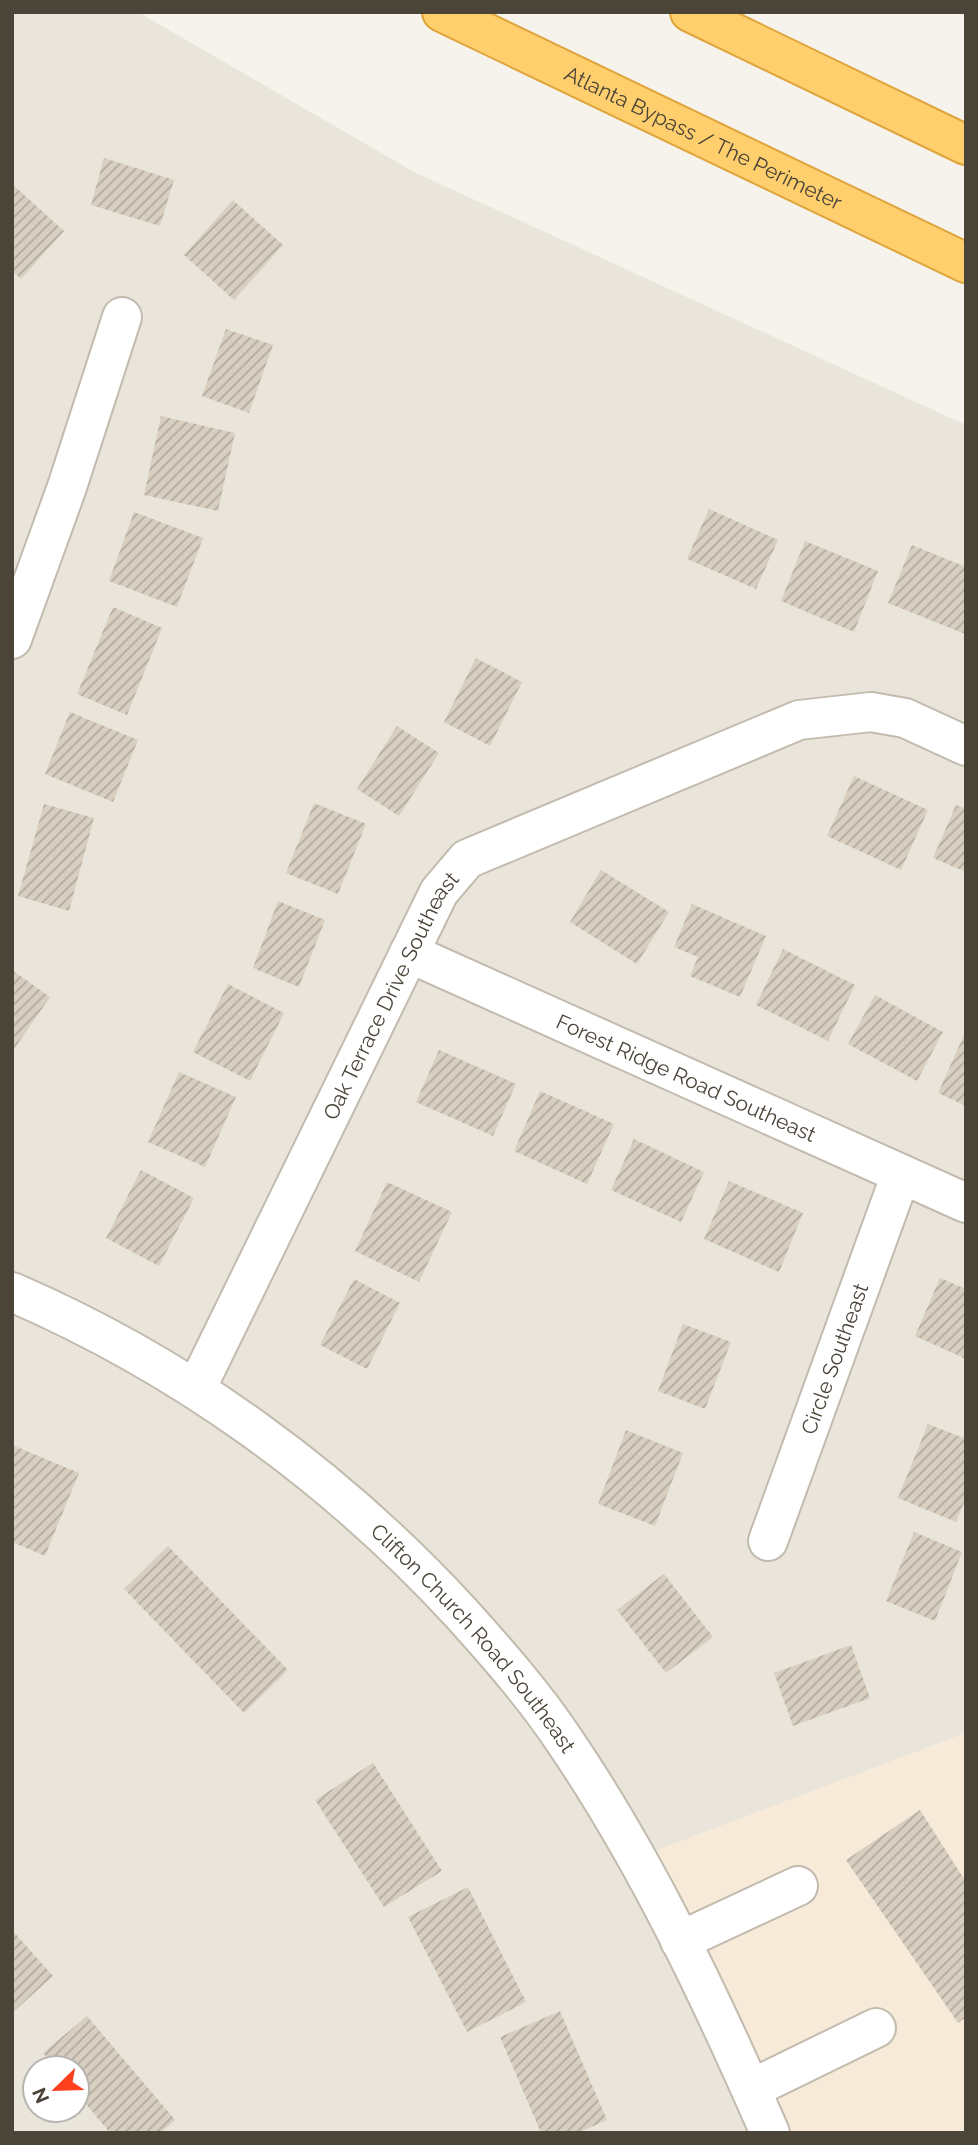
<svg xmlns="http://www.w3.org/2000/svg" width="978" height="2145" viewBox="0 0 978 2145" font-family="Raleway,sans-serif">
<defs>
<pattern id="building-hatch" width="6" height="6" patternUnits="userSpaceOnUse" patternTransform="scale(1.75)"><rect width="6" height="6" fill="#d8cfc1"/><path d="M-1 1l2-2M0 6l6-6M5 7l2-2" fill="none" stroke="#b1aa9e"/></pattern>
</defs>
<rect width="100%" height="100%" fill="#f6f3ec"/>
<path fill="#eae5da" fill-rule="evenodd" d="M 12,12 L 138,12 L 414,172 L 966,425 L 966,1733 L 637,1858 L 758,2133 L 12,2133 ZM 35,2068 L 77,2068 L 77,2110 L 35,2110 Z"/>
<path fill="#f7ead8" d="M 966,1733 L 966,2133 L 758,2133 L 636,1858 Z"/>
<g fill="url(#building-hatch)">
<path d="M 104,158 L 174,180 L 160,226 L 91,205 Z"/>
<path d="M 12,184 L 64,231 L 21,279 L 12,271 Z"/>
<path d="M 233,200 L 283,245 L 234,300 L 184,255 Z"/>
<path d="M 226,329 L 273,345 L 249,413 L 202,396 Z"/>
<path d="M 161,416 L 235,433 L 218,511 L 144,495 Z"/>
<path d="M 709,509 L 778,540 L 756,589 L 687,559 Z"/>
<path d="M 134,512 L 203,538 L 177,607 L 109,581 Z"/>
<path d="M 805,541 L 878,571 L 854,632 L 781,601 Z"/>
<path d="M 912,545 L 966,567 L 965,634 L 888,603 Z"/>
<path d="M 113,607 L 162,628 L 127,715 L 77,694 Z"/>
<path d="M 476,658 L 522,682 L 490,746 L 444,722 Z"/>
<path d="M 70,712 L 138,740 L 113,802 L 45,774 Z"/>
<path d="M 397,726 L 439,753 L 399,816 L 357,789 Z"/>
<path d="M 854,776 L 928,810 L 901,870 L 827,836 Z"/>
<path d="M 314,803 L 366,824 L 338,894 L 286,873 Z"/>
<path d="M 44,804 L 94,818 L 69,911 L 18,896 Z"/>
<path d="M 956,805 L 966,809 L 966,872 L 933,858 Z"/>
<path d="M 601,870 L 669,912 L 637,964 L 570,922 Z"/>
<path d="M 278,901 L 325,920 L 299,987 L 253,968 Z"/>
<path d="M 692,904 L 766,936 L 740,997 L 690,976 L 698,957 L 674,947 Z"/>
<path d="M 783,949 L 855,985 L 828,1041 L 756,1005 Z"/>
<path d="M 12,970 L 50,997 L 12,1052 Z"/>
<path d="M 228,984 L 284,1013 L 250,1081 L 193,1052 Z"/>
<path d="M 875,995 L 943,1032 L 917,1081 L 848,1044 Z"/>
<path d="M 964,1035 L 966,1036 L 966,1106 L 938,1093 Z"/>
<path d="M 439,1050 L 516,1084 L 493,1136 L 416,1102 Z"/>
<path d="M 179,1072 L 236,1097 L 205,1167 L 148,1142 Z"/>
<path d="M 540,1091 L 614,1124 L 587,1184 L 514,1151 Z"/>
<path d="M 634,1139 L 704,1172 L 681,1222 L 611,1190 Z"/>
<path d="M 141,1170 L 194,1198 L 159,1266 L 106,1238 Z"/>
<path d="M 729,1181 L 803,1213 L 779,1272 L 704,1239 Z"/>
<path d="M 387,1182 L 452,1212 L 419,1282 L 355,1251 Z"/>
<path d="M 940,1278 L 966,1289 L 966,1359 L 915,1336 Z"/>
<path d="M 354,1279 L 400,1303 L 367,1369 L 320,1345 Z"/>
<path d="M 683,1324 L 731,1342 L 705,1409 L 658,1391 Z"/>
<path d="M 928,1424 L 966,1439 L 966,1498 L 956,1522 L 898,1498 Z"/>
<path d="M 626,1430 L 683,1453 L 655,1526 L 598,1504 Z"/>
<path d="M 12,1445 L 79,1473 L 45,1556 L 12,1542 Z"/>
<path d="M 914,1532 L 962,1552 L 935,1621 L 886,1601 Z"/>
<path d="M 168,1546 L 288,1670 L 244,1713 L 124,1589 Z"/>
<path d="M 664,1574 L 713,1637 L 666,1673 L 617,1610 Z"/>
<path d="M 851,1645 L 870,1698 L 793,1726 L 774,1673 Z"/>
<path d="M 373,1763 L 442,1871 L 384,1907 L 315,1800 Z"/>
<path d="M 920,1810 L 966,1882 L 966,2017 L 958,2023 L 846,1860 Z"/>
<path d="M 468,1887 L 526,2002 L 467,2032 L 408,1917 Z"/>
<path d="M 12,1930 L 53,1976 L 12,2013 Z"/>
<path d="M 560,2011 L 607,2120 L 577,2133 L 541,2133 L 500,2037 Z"/>
<path d="M 87,2016 L 175,2120 L 160,2133 L 110,2133 L 77,2093 L 77,2068 L 56,2068 L 43,2053 Z"/>
</g>
<g fill="none" stroke-linecap="round" stroke-linejoin="round">
<g stroke="#c2bbae" stroke-width="42">
<g id="minor">
<path d="M 12,639 L 67,487 L 122,317"/>
<path id="s1" d="M 409,953 L 966,1203"/>
<path id="s2" d="M 12,1292 C 183,1366 335,1476 461,1613 C 497,1653 534,1695 564,1740 C 647,1862 711,1998 770,2133"/>
<path id="s3" d="M 196,1389 L 439,892 L 467,859 L 799,720 L 871,712 L 905,718 L 966,746"/>
<path id="s4" d="M 768,1541 L 901,1174"/>
<path d="M 680,1941 L 798,1886"/>
<path d="M 751,2089 L 876,2028"/>
</g>
</g>
<g stroke="#e0a43c" stroke-width="42">
<g id="highway">
<path id="s5" d="M 442,12 L 966,263"/>
<path d="M 690,12 L 966,145"/>
</g>
</g>
<use href="#minor" stroke="#fff" stroke-width="38"/>
<use href="#highway" stroke="#ffcf6e" stroke-width="38"/>
</g>
<g text-anchor="middle" dominant-baseline="central" stroke-width="5" stroke-linejoin="round" paint-order="stroke">
<g font-size="21" fill="#4b4439" stroke="#fff">
<text stroke="none"><textPath href="#s5" startOffset="290">Atlanta Bypass / The Perimeter</textPath></text>
<text stroke="none"><textPath href="#s3" startOffset="439">Oak Terrace Drive Southeast</textPath></text>
<text stroke="none"><textPath href="#s1" startOffset="304">Forest Ridge Road Southeast</textPath></text>
<text stroke="none"><textPath href="#s4" startOffset="194">Circle Southeast</textPath></text>
<text stroke="none"><textPath href="#s2" startOffset="583">Clifton Church Road Southeast</textPath></text>
</g>
</g>
<rect width="978" height="2145" fill="none" stroke="#4b4439" stroke-width="28"/>
<g transform="translate(56 2089) rotate(247)"><circle r="33" fill="#ffffff" stroke="#b7b4b0" stroke-width="2"/>
<path d="M0-5L12 26L0 18L-12 26Z" fill="#fc3f1d"/>
<text y="-10" font-size="19" font-weight="bold" text-anchor="middle" fill="#4b4439">N</text>
</g>
</svg>
